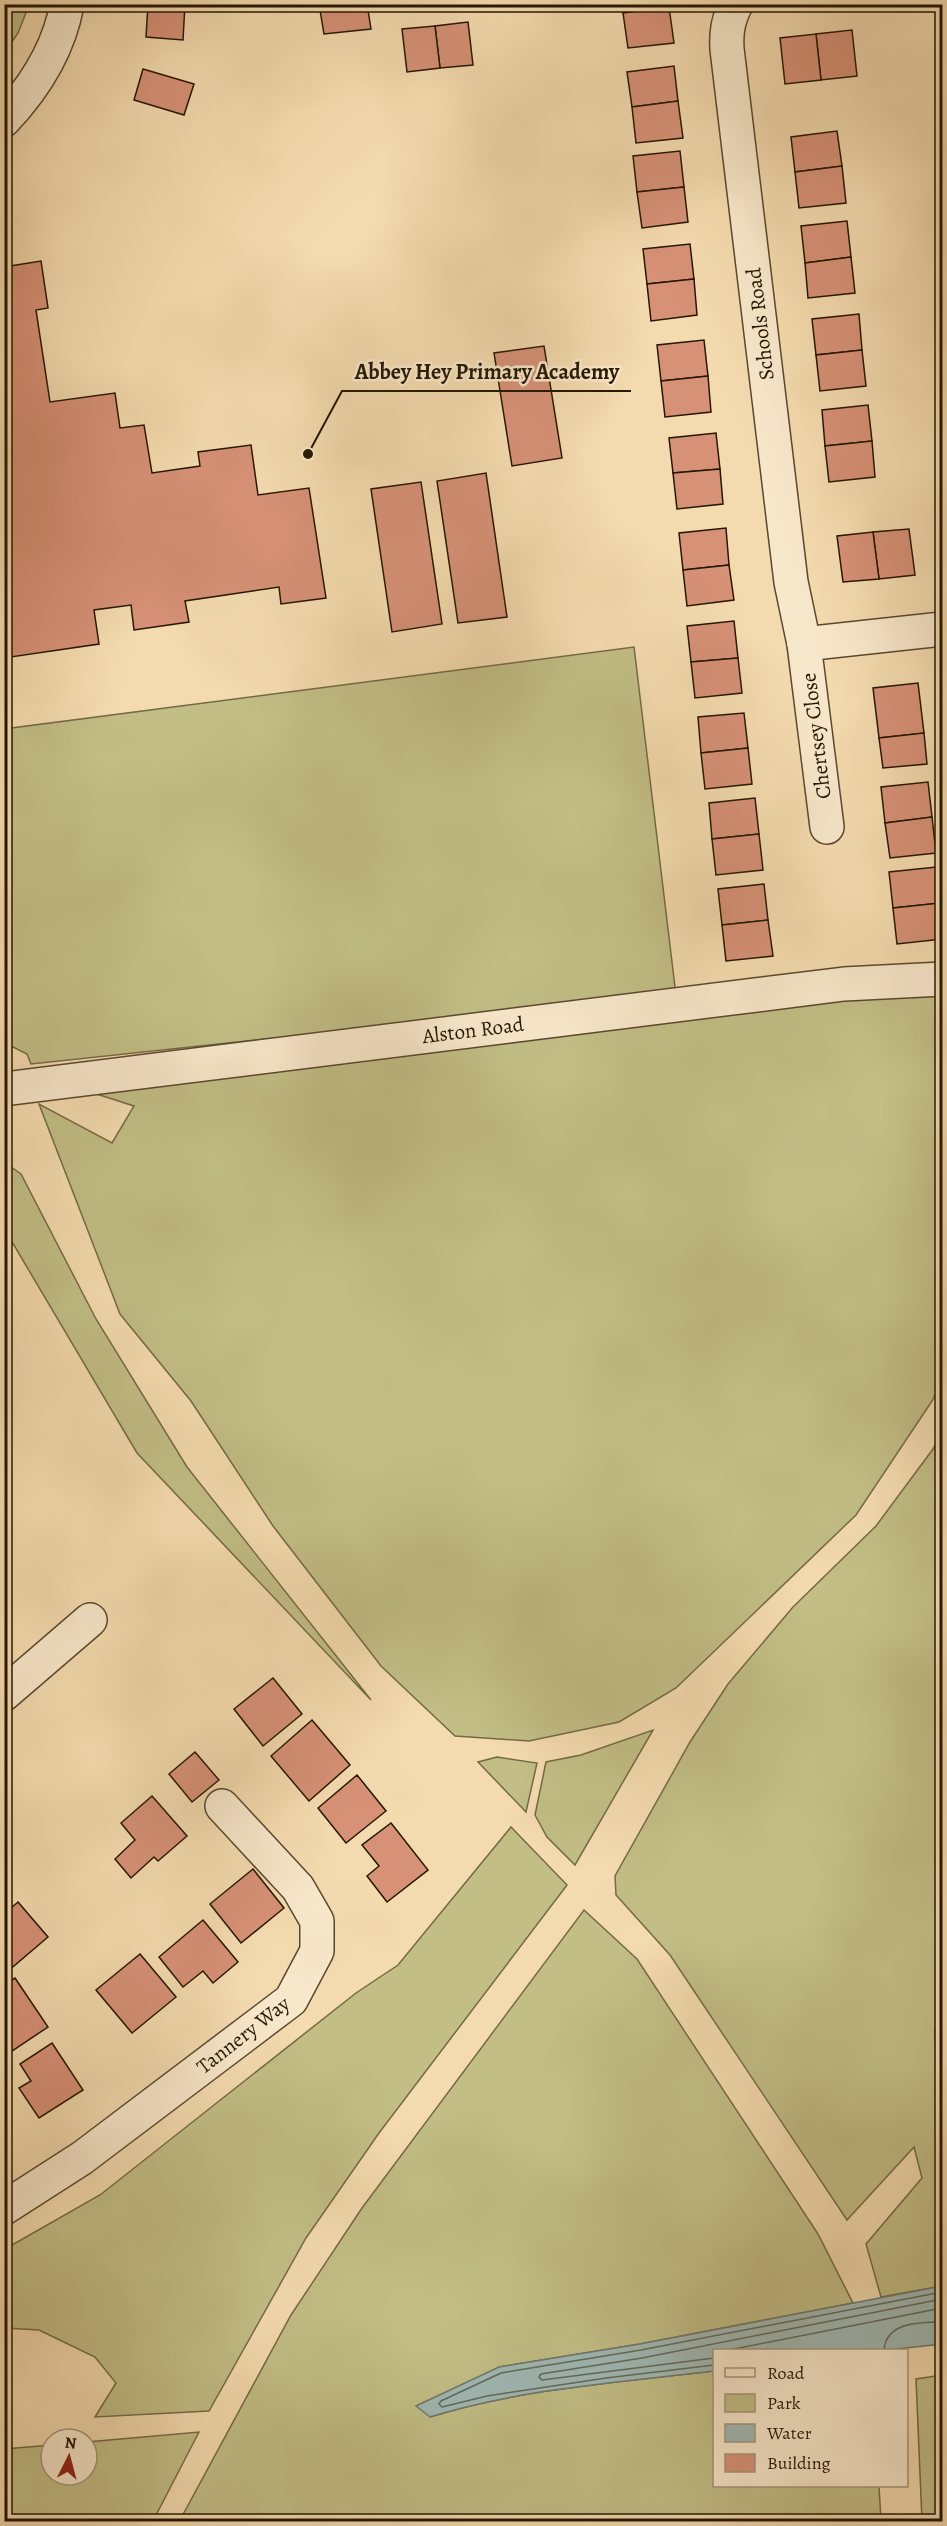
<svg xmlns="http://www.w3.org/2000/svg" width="947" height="2526" viewBox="0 0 947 2526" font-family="Alegreya,serif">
<rect width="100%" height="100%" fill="#f4dbaf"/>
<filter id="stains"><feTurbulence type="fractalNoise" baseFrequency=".00333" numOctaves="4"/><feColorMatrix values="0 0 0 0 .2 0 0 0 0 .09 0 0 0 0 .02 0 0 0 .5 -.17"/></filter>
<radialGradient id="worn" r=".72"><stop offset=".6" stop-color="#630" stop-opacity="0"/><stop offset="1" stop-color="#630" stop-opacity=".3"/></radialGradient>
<g fill="#c2be86" stroke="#746a44" stroke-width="1.5">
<path d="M 5,4 L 29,5 L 18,33 L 5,52 Z"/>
<path d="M 634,647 L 676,995 L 31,1064 L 27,1054 L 5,1043 L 4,729 Z"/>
<path d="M 930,993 L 942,993 L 942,1381 L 932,1401 L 856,1515 L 676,1688 L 619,1722 L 529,1741 L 455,1736 L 381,1666 L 273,1526 L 191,1401 L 120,1314 L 39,1104 L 112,1143 L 134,1106 L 84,1090 L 765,1008 Z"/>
<path d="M 4,1162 L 21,1174 L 96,1319 L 187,1467 L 371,1700 L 137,1453 L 5,1230 Z"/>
<path d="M 942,1430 L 942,2019 L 935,2030 L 939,2117 L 942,2132 L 942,2286 L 881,2297 L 866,2244 L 922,2178 L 914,2147 L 847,2220 L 670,1955 L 616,1895 L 615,1876 L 690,1742 L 728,1684 L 793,1607 L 876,1526 L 933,1449 Z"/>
<path d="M 653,1730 L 575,1865 L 547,1837 L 535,1815 L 546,1762 L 581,1755 Z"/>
<path d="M 497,1757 L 537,1763 L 526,1812 L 478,1762 Z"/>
<path d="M 511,1827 L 567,1885 L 379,2133 L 306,2238 L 209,2411 L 95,2417 L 116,2383 L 95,2357 L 39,2330 L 5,2328 L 5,2249 L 100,2195 L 356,1993 L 398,1965 Z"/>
<path d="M 584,1910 L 637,1959 L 818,2234 L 853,2303 L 640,2344 L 499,2367 L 430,2417 C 519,2389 622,2382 714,2371 L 714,2486 L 879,2486 L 881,2521 L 179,2522 L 291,2315 L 362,2208 Z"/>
<path d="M 942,2375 L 942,2521 L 922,2521 L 916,2379 Z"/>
<path d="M 199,2432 L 153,2521 L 5,2521 L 5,2449 L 51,2445 L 51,2475 L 87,2475 L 87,2442 Z"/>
</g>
<g fill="#9fb9b5" stroke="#6e786e" stroke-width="1.5">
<path d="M 942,2019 L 942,2132 L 939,2117 L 935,2030 Z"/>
<path d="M 942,2286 L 942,2344 L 887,2350 L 714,2350 L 714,2371 C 622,2382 519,2389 430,2417 L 416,2406 L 499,2367 L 640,2344 Z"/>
</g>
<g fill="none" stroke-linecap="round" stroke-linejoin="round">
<g stroke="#62685c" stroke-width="1.5">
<path d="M 729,2350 L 942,2308"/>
<path d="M 884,2350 C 886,2322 920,2322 942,2322"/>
<path d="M 714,2358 L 542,2380 L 539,2377 L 541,2374 L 642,2358 L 942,2299"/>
<path d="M 714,2365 L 606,2378 L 487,2396 L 442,2407 L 439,2404 L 441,2401 L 501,2373 L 641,2350 L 942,2292"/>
</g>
</g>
<g fill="#d79177" stroke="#251703" stroke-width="1.5">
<path d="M 148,4 L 185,4 L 183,40 L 146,37 Z"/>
<path d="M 319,4 L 367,4 L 371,29 L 324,34 Z"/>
<path d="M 497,4 L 540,4 L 540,5 L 497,11 Z"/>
<path d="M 622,4 L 669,4 L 669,7 L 623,13 Z"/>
<path d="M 669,7 L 674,43 L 628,48 L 623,13 Z"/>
<path d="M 468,22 L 473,65 L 440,68 L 435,26 Z"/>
<path d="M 435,26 L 440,68 L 407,72 L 402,29 Z"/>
<path d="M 852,30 L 857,76 L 821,80 L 816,34 Z"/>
<path d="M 816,34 L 821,80 L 785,84 L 780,38 Z"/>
<path d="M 674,66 L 678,101 L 632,107 L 627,72 Z"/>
<path d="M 143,69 L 194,84 L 184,115 L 134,100 Z"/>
<path d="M 678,101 L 683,138 L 636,143 L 632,107 Z"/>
<path d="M 837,131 L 842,166 L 795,172 L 791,137 Z"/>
<path d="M 680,151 L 684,187 L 637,192 L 633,156 Z"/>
<path d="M 842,166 L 846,203 L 799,208 L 795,172 Z"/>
<path d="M 684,187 L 688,222 L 642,228 L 637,192 Z"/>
<path d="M 847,221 L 851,257 L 805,263 L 801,226 Z"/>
<path d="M 690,244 L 694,279 L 647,284 L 643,249 Z"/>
<path d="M 851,257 L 855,293 L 808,298 L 805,263 Z"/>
<path d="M 41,261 L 48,308 L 36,310 L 50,402 L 115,393 L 120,428 L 144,425 L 152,473 L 200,466 L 198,452 L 251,445 L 258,495 L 309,488 L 326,598 L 281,604 L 279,587 L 185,601 L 189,622 L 134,630 L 131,605 L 94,610 L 99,644 L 4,658 L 4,564 L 7,563 L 4,550 L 4,417 L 7,417 L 4,397 L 4,267 Z"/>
<path d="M 694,279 L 697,315 L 651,321 L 647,284 Z"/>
<path d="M 859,314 L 862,350 L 816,355 L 812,319 Z"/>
<path d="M 704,340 L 708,376 L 661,381 L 657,345 Z"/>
<path d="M 544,346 L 562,458 L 512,466 L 494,353 Z"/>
<path d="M 862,350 L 866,386 L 820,391 L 816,355 Z"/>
<path d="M 708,376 L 711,412 L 665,417 L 661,381 Z"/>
<path d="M 868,405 L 872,441 L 825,446 L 822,410 Z"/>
<path d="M 716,433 L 720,469 L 673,473 L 669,438 Z"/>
<path d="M 872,441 L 875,477 L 829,482 L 825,446 Z"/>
<path d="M 720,469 L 723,504 L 677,509 L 673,473 Z"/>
<path d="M 486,473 L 507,617 L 458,623 L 437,481 Z"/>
<path d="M 421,482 L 442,624 L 392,632 L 371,489 Z"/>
<path d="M 726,528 L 729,565 L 683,570 L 679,533 Z"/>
<path d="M 909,529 L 915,575 L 879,579 L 873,532 Z"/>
<path d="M 873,532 L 879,579 L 843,582 L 837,536 Z"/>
<path d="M 729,565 L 734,600 L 687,606 L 683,570 Z"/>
<path d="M 734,621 L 738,658 L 691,662 L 687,626 Z"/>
<path d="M 738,658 L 742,693 L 695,698 L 691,662 Z"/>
<path d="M 918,683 L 924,733 L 879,738 L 873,688 Z"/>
<path d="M 744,713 L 748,748 L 701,753 L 698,717 Z"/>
<path d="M 924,733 L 927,764 L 883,768 L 879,738 Z"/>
<path d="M 748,748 L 752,784 L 705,789 L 701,753 Z"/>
<path d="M 928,782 L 932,817 L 885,823 L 881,787 Z"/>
<path d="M 755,798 L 759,834 L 712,839 L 709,803 Z"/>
<path d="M 932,817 L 936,853 L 890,858 L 885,823 Z"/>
<path d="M 759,834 L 763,870 L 716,875 L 712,839 Z"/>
<path d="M 936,867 L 940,903 L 893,908 L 889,872 Z"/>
<path d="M 764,884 L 768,920 L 722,925 L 718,889 Z"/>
<path d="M 940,903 L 942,939 L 897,944 L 893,908 Z"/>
<path d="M 768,920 L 773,956 L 726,961 L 722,925 Z"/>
<path d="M 273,1678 L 302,1714 L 263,1746 L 234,1709 Z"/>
<path d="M 312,1720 L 350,1765 L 309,1801 L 271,1756 Z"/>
<path d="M 195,1752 L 219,1780 L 192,1802 L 169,1774 Z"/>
<path d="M 357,1775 L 386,1811 L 346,1843 L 318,1808 Z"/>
<path d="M 152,1796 L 187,1836 L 158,1861 L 154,1857 L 131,1878 L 115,1859 L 135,1840 L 121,1823 Z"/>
<path d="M 391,1823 L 428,1870 L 387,1902 L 367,1876 L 379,1866 L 362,1845 Z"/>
<path d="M 253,1869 L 284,1908 L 241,1943 L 210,1904 Z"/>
<path d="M 18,1902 L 48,1937 L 8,1971 L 4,1968 L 4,1914 Z"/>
<path d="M 203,1920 L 238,1962 L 213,1983 L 203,1971 L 183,1987 L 159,1957 Z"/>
<path d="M 140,1954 L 176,1997 L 132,2033 L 96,1990 Z"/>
<path d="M 15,1978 L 48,2027 L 6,2055 L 4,1985 Z"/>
<path d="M 52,2043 L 83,2090 L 39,2118 L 19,2088 L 31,2081 L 20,2064 Z"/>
</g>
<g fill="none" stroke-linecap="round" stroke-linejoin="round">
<g stroke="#59482e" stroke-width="36">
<g id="minor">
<path d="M 736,4 C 728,20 726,32 727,49 L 791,582 L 804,644 L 827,827"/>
<path d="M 4,120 C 35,87 59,49 67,4"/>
<path d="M 804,644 L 942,629"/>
<path d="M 4,1089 L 844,984 L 942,979"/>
<path d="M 4,1694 L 90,1620"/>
<path d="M 4,2208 L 82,2158 L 291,2000 L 317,1951 L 317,1921 L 298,1888 L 222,1806"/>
</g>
</g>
<use href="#minor" stroke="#f8e8cb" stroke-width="33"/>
</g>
<g text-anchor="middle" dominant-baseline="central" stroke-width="5" stroke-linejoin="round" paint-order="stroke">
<g font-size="21" fill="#251703" stroke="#f8e8cb">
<text transform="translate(760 324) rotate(-97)">Schools Road</text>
<text transform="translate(816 736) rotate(-97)">Chertsey Close</text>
<text transform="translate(473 1030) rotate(-7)">Alston Road</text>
<text transform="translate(243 2035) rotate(-38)">Tannery Way</text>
</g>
</g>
<path fill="none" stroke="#251703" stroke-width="2" d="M308 454L342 391H631"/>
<circle fill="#251703" stroke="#f8e8cb" stroke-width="2" cx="308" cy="454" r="6"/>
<g font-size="22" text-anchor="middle" font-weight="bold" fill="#251703" stroke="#f8e8cb" stroke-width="5" stroke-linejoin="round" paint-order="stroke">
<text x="487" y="379">Abbey Hey Primary Academy</text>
</g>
<rect width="947" height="2526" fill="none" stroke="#f4dbaf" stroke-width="24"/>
<rect x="6" y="6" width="935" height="2514" fill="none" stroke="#251703" stroke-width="3"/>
<rect x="12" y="12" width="923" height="2502" fill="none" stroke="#251703" stroke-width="1.5"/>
<rect x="713" y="2349" width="195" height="138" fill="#f8e8cb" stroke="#a4947b" stroke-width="1.5"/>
<rect x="725" y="2368" width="30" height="9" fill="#f8e8cb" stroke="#a4947b" stroke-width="1.5"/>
<text x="767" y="2379" font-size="18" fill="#251703">Road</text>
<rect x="725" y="2394" width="30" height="18" fill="#c2be86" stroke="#a4947b" stroke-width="1.5"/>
<text x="767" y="2409" font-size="18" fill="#251703">Park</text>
<rect x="725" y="2424" width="30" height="18" fill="#9fb9b5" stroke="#a4947b" stroke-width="1.5"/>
<text x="767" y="2439" font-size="18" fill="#251703">Water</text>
<rect x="725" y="2454" width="30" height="18" fill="#d79177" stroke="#a4947b" stroke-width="1.5"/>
<text x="767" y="2469" font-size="18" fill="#251703">Building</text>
<g transform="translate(69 2457) rotate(6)"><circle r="28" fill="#f8e8cb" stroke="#a4947b" stroke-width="1.5"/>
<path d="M0-4.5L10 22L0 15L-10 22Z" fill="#8f2418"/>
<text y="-9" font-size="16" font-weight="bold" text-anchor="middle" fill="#251703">N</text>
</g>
<rect width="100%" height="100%" filter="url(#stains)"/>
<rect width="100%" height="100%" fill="url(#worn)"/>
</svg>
